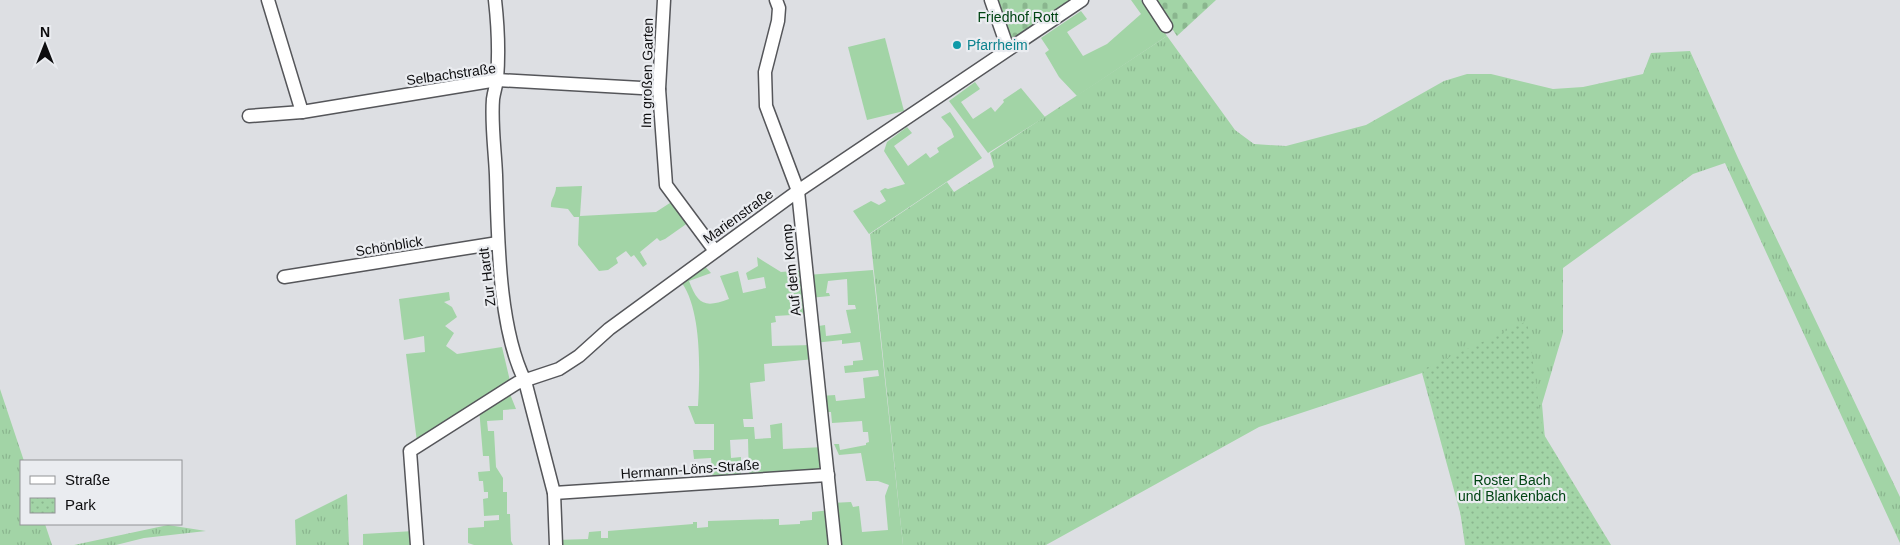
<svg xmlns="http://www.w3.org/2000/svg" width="1900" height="545" viewBox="0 0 1900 545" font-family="Arial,sans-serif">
<defs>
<pattern id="grass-tufts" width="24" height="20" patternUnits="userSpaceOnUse" patternTransform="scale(1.25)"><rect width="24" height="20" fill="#a2d4a6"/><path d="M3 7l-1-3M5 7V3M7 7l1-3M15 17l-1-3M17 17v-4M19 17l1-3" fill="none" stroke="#8ab58e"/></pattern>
<pattern id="cemetery-stones" width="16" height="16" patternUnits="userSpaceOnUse" patternTransform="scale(1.25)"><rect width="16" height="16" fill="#a2d4a6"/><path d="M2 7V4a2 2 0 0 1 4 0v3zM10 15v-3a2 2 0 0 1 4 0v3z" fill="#8ab58e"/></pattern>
<pattern id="park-dots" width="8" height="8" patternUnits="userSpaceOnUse" patternTransform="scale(1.25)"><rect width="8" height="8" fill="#a2d4a6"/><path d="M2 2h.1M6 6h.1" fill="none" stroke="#8ab58e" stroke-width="1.8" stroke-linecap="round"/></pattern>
</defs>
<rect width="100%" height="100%" fill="#dddfe3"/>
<g fill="url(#grass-tufts)">
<path d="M 1167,36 L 1235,130 L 1254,144 L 1286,146 L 1366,125 L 1444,81 L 1467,74 L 1491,74 L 1553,89 L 1583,87 L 1643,74 L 1651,53 L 1690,51 L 1738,158 L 1900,497 L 1900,543 L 1725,163 L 1693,174 L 1563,268 L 1563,333 L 1542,404 L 1546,451 L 1469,545 L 1422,373 L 1259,427 L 1046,545 L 903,545 L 870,234 L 947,182 L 954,192 L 994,167 L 990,153 Z"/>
<path d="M 0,389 L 24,461 L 21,461 L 21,524 L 45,524 L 52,545 L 0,545 Z"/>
<path d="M 347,494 L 349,545 L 296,545 L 295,520 Z"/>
<path d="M 168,525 L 206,531 L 144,538 L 116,545 L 74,545 Z"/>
</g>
<g fill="url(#cemetery-stones)">
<path d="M 995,0 L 1075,0 L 1015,40 L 1006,37 Z"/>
<path d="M 1153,0 L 1216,0 L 1177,36 Z"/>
</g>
<path fill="url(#park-dots)" d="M 1527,321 L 1543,433 L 1611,545 L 1465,545 L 1454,470 L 1422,370 Z"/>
<g fill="#a2d4a6">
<path d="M 1131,0 L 1141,0 L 1167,36 L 1077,96 L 1059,77 L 1045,53 L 1049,50 L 1041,38 L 1081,11 L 1087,19 L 1067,32 L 1083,56 L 1107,44 L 1141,14 Z"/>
<path d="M 885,38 L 904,111 L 867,120 L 848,47 Z"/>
<path d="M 975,82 L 980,89 L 961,102 L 973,119 L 991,107 L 995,112 L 1004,102 L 1003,100 L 1021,88 L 1045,117 L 988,153 L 949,101 Z"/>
<path d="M 950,112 L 982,158 L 869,234 L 853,211 L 871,201 L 879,205 L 886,201 L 880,191 L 885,188 L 888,189 L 905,184 L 884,151 L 887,142 L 907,127 L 912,133 L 894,146 L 908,166 L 926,153 L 930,158 L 939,152 L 937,148 L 954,137 L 951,129 L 941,117 Z"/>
<path d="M 582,186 L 580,216 L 656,212 L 676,199 L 692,220 L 665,239 L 660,241 L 657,238 L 640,252 L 647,264 L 643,267 L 634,255 L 631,257 L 626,251 L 616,258 L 618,263 L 608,270 L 599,271 L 578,245 L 579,217 L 574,217 L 568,209 L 551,207 C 550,200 556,195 556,187 Z"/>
<path d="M 757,257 L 781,272 L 805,270 L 809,314 L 775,316 L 776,322 L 771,323 L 772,346 L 812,345 L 814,359 L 764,364 L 765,381 L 750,383 L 753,419 L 743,419 L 744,427 L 754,427 L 755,439 L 771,438 L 770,425 L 782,423 L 783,449 L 824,447 L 826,473 L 749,479 L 748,439 L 730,440 L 731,458 L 741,457 L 741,479 L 713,482 L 711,458 L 694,459 L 693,450 L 714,450 L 714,424 L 695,424 L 688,406 L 698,406 C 700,372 702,312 682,283 L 701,262 L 711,273 L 689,281 C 698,305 705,308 729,299 L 720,276 L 738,271 L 743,293 L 766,288 L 764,277 L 748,280 L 746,273 L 758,266 Z"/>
<path d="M 873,270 L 903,545 L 836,545 L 831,503 L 851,502 L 853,507 L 859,506 L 862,532 L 888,530 L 885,496 L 889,485 L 878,481 L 866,481 L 861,453 L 839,455 L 834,444 L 839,444 L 840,450 L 866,445 L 866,443 L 869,442 L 868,432 L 863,432 L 862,421 L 832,423 L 831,412 L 822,412 L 820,396 L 835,395 L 836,401 L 865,398 L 863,378 L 879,376 L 878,370 L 845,373 L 844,366 L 853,365 L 853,361 L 863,360 L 860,342 L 842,344 L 842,340 L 814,343 L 812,327 L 825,325 L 826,336 L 851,333 L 846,310 L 856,309 L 855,305 L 848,305 L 847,279 L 828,281 L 826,293 L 829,293 L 830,296 L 809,298 L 807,275 Z"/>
<path d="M 449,292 L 450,300 L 444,302 L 452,307 L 457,317 L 445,326 L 454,333 L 446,346 L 457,354 L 502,347 L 510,381 L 417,442 L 406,354 L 425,352 L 424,336 L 404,340 L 399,299 Z"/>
<path d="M 508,389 L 516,409 L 503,410 L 503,420 L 487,421 L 488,431 L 494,431 L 496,467 L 503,478 L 503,492 L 507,492 L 507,514 L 510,514 L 511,541 L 513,545 L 474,545 L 468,543 L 468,528 L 484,527 L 484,521 L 499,520 L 499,515 L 484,516 L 483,499 L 488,498 L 488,492 L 484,492 L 483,481 L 479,481 L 478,472 L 490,471 L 489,456 L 483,456 L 479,408 Z"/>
<path d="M 831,510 L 835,545 L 557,545 L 556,540 L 588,539 L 589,532 L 601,531 L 601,538 L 608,538 L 608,531 L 693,524 L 693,522 L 697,522 L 697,528 L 708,527 L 708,521 L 776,519 L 779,519 L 779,525 L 800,524 L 800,521 L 812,520 L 812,512 Z"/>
<path d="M 414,531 L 415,545 L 363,545 L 363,534 Z"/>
</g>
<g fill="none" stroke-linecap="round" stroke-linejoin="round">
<g stroke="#55565a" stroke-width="15">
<g id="street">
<path d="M 268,0 L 302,112"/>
<path d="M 495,0 C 498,26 499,54 497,80 C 496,86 494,92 493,99 C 491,124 495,150 496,175 C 498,236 498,327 525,381 L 554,493 L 556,545"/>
<path d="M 664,0 L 659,89 L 666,185 L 715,251"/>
<path d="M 776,0 L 779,8 L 778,21 L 765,72 L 766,106 L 798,191 L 835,545"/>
<path d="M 991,0 L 1008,49"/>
<path d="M 1149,0 L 1166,26"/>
<path d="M 249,116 L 302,112 L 497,80 L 659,89"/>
<path d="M 284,277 L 498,243"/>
<path d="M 554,493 L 828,475"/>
<path d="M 417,545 L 410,451 L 517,383 L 559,369 L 579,356 L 609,329 L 798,191 L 1082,0"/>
</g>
</g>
<use href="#street" stroke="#fff" stroke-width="12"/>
</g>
<circle fill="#0f9aa8" stroke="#eaecf0" stroke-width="2" cx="957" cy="45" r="5"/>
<g text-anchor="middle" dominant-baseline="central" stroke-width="4.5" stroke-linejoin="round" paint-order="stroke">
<g font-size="14" fill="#004413" stroke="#eaecf0">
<text x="1018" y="17">Friedhof Rott</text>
<text x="1512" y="480">Roster Bach<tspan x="1512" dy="16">und Blankenbach</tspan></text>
</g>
<g font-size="14" fill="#0d838f" stroke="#eaecf0" text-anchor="start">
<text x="967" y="45">Pfarrheim</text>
</g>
<g font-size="14" fill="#0d0d0f" stroke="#eaecf0">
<text transform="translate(647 73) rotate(-89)">Im großen Garten</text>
<text transform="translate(451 74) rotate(-8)">Selbachstraße</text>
<text transform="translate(738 216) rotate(-36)">Marienstraße</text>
<text transform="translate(389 246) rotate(-9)">Schönblick</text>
<text transform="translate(791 270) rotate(-96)">Auf dem Komp</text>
<text transform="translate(487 277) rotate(-97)">Zur Hardt</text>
<text transform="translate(690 469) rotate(-4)">Hermann-Löns-Straße</text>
</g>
</g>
<rect x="20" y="460" width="162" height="65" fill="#eaecf0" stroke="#929396"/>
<rect x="30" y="476" width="25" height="8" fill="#ffffff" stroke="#929396"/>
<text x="65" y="485" font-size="15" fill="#0d0d0f">Straße</text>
<rect x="30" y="498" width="25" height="15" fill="url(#park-dots)" stroke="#929396"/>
<text x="65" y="510" font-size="15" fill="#0d0d0f">Park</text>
<g transform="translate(45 45)" stroke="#eaecf0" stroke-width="4" paint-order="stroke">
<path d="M0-4L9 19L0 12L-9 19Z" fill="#0d0d0f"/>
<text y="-8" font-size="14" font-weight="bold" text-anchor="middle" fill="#0d0d0f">N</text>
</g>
</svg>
